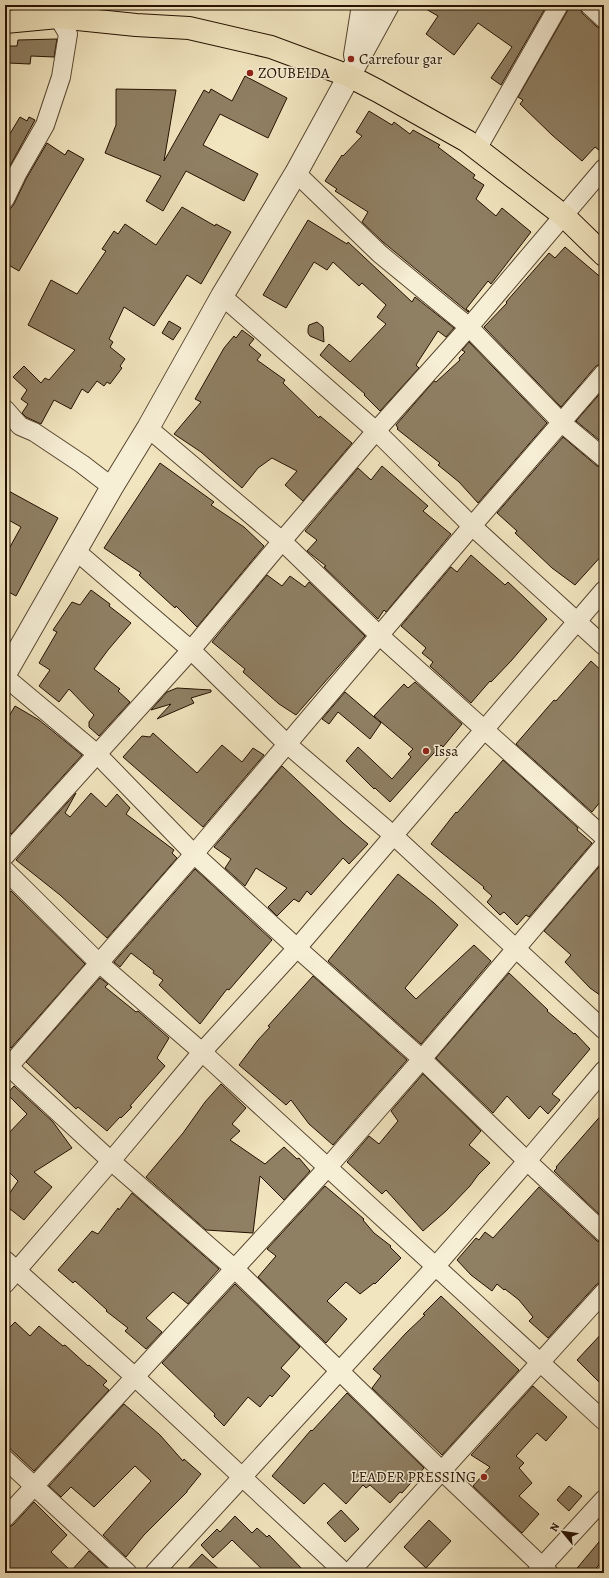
<svg xmlns="http://www.w3.org/2000/svg" width="609" height="1578" viewBox="0 0 609 1578" font-family="Alegreya,serif">
<rect width="100%" height="100%" fill="#f1e5bf"/>
<filter id="stains"><feTurbulence type="fractalNoise" baseFrequency=".005" numOctaves="4"/><feColorMatrix values="0 0 0 0 .2 0 0 0 0 .09 0 0 0 0 .02 0 0 0 .5 -.17"/></filter>
<radialGradient id="worn" r=".72"><stop offset=".6" stop-color="#630" stop-opacity="0"/><stop offset="1" stop-color="#630" stop-opacity=".3"/></radialGradient>
<g fill="#8f7f63" stroke="#251100">
<path d="M 419,5 L 547,5 L 501,85 L 491,78 L 512,47 L 478,23 L 454,55 L 426,34 L 438,16 Z"/>
<path d="M 569,5 L 579,5 L 582,13 L 597,27 L 604,29 L 604,154 L 595,147 L 582,161 L 552,135 L 520,104 L 523,100 L 518,97 L 568,10 Z"/>
<path d="M 57,39 L 54,57 L 31,56 L 30,64 L 8,63 L 8,46 L 17,46 L 18,40 Z"/>
<path d="M 245,76 L 287,98 L 268,138 L 220,114 L 203,145 L 258,174 L 244,201 L 186,171 L 163,211 L 146,201 L 161,176 L 105,153 L 116,125 L 116,89 L 176,90 L 164,161 L 204,90 L 209,93 L 211,89 L 232,101 Z"/>
<path d="M 369,111 L 392,125 L 394,122 L 410,134 L 413,130 L 440,145 L 438,147 L 475,175 L 473,178 L 484,185 L 476,199 L 496,216 L 502,208 L 531,232 L 491,284 L 488,281 L 466,309 L 469,311 L 468,312 L 383,242 L 362,222 L 368,212 L 335,191 L 337,189 L 325,181 L 342,155 L 343,156 L 362,136 L 356,132 Z"/>
<path d="M 20,117 L 27,121 L 29,117 L 35,120 L 5,175 L 5,142 Z"/>
<path d="M 47,143 L 65,155 L 68,150 L 84,159 L 19,271 L 5,263 L 5,209 L 11,208 L 14,204 L 26,179 Z"/>
<path d="M 182,207 L 215,226 L 216,224 L 231,232 L 201,284 L 187,275 L 154,326 L 124,307 L 109,339 L 113,342 L 110,347 L 125,359 L 120,366 L 122,368 L 110,384 L 107,382 L 104,386 L 97,381 L 88,393 L 82,389 L 71,409 L 54,400 L 41,424 L 26,417 L 22,413 L 28,404 L 21,399 L 27,390 L 13,377 L 24,366 L 41,383 L 45,378 L 49,380 L 75,350 L 28,325 L 51,280 L 77,294 L 106,251 L 102,249 L 114,231 L 118,234 L 125,224 L 156,245 Z"/>
<path d="M 308,220 L 347,244 L 348,242 L 412,302 L 415,297 L 454,328 L 446,337 L 438,331 L 416,365 L 419,368 L 380,411 L 364,395 L 365,394 L 320,355 L 329,344 L 350,362 L 386,324 L 377,317 L 386,305 L 362,283 L 359,286 L 333,262 L 327,270 L 314,262 L 286,308 L 263,295 Z"/>
<path d="M 565,247 L 604,280 L 604,363 L 596,366 L 561,407 L 484,327 L 507,303 L 506,302 L 549,253 L 555,258 Z"/>
<path d="M 169,321 L 181,328 L 173,340 L 162,333 Z"/>
<path d="M 317,322 L 323,327 L 324,342 L 310,336 L 308,333 L 308,329 L 309,325 Z"/>
<path d="M 242,330 L 254,339 L 249,345 L 261,355 L 257,360 L 285,380 L 283,383 L 319,418 L 320,416 L 352,443 L 303,501 L 285,485 L 297,471 L 272,458 L 258,468 L 242,488 L 201,452 L 174,434 L 201,402 L 195,399 L 224,348 L 234,336 L 236,338 Z"/>
<path d="M 469,342 L 547,423 L 478,503 L 459,482 L 438,465 L 440,463 L 397,429 L 398,428 L 396,425 L 434,381 L 436,382 L 460,360 L 459,358 L 465,352 L 462,350 Z"/>
<path d="M 604,389 L 604,444 L 576,421 Z"/>
<path d="M 563,437 L 597,466 L 604,468 L 604,553 L 575,585 L 552,568 L 515,533 L 517,531 L 497,513 Z"/>
<path d="M 160,463 L 214,502 L 211,505 L 244,527 L 264,546 L 197,627 L 176,606 L 175,608 L 139,575 L 141,573 L 104,548 Z"/>
<path d="M 382,466 L 428,506 L 423,511 L 451,534 L 386,612 L 384,610 L 378,619 L 324,567 L 326,566 L 307,551 L 317,540 L 305,531 L 358,468 L 371,480 Z"/>
<path d="M 5,489 L 58,518 L 16,596 L 5,590 L 5,556 L 21,527 L 5,518 Z"/>
<path d="M 471,555 L 505,585 L 508,582 L 547,619 L 511,661 L 491,682 L 490,681 L 471,703 L 430,666 L 433,662 L 422,653 L 426,648 L 401,626 L 451,567 L 457,572 Z"/>
<path d="M 267,575 L 282,586 L 290,576 L 305,587 L 309,582 L 365,636 L 296,715 L 279,704 L 243,672 L 245,669 L 212,642 Z"/>
<path d="M 91,590 L 110,604 L 109,606 L 131,623 L 108,650 L 94,669 L 120,689 L 118,691 L 130,702 L 99,736 L 89,727 L 89,722 L 94,715 L 69,689 L 59,702 L 39,686 L 50,670 L 39,663 L 57,632 L 53,630 L 72,602 L 80,605 Z"/>
<path d="M 591,661 L 604,673 L 604,797 L 592,812 L 516,744 L 554,700 L 556,701 Z"/>
<path d="M 415,682 L 462,724 L 443,747 L 441,745 L 390,802 L 375,788 L 374,789 L 346,761 L 358,747 L 392,779 L 411,757 L 408,754 L 413,749 L 374,716 L 404,684 L 408,688 Z"/>
<path d="M 177,688 L 211,690 L 211,692 L 191,698 L 194,703 L 157,719 L 171,704 L 151,710 L 167,692 Z"/>
<path d="M 345,692 L 381,723 L 370,739 L 338,712 L 329,724 L 322,719 Z"/>
<path d="M 15,706 L 39,720 L 82,755 L 11,834 L 5,828 L 5,723 Z"/>
<path d="M 153,733 L 197,773 L 222,745 L 242,762 L 253,748 L 264,755 L 203,827 L 123,757 L 142,736 L 150,737 Z"/>
<path d="M 503,760 L 578,828 L 577,830 L 592,843 L 529,917 L 526,915 L 517,925 L 504,912 L 500,915 L 487,902 L 492,896 L 483,888 L 484,887 L 431,844 L 456,812 L 457,813 Z"/>
<path d="M 282,766 L 343,823 L 368,844 L 349,864 L 343,858 L 311,895 L 307,891 L 299,902 L 294,899 L 277,916 L 268,907 L 287,888 L 256,868 L 245,886 L 225,868 L 231,859 L 214,847 Z"/>
<path d="M 76,793 L 65,813 L 70,817 L 91,793 L 106,807 L 117,794 L 130,808 L 126,814 L 174,850 L 172,853 L 177,858 L 107,938 L 60,895 L 16,860 Z"/>
<path d="M 604,861 L 604,998 L 590,988 L 565,962 L 571,955 L 544,931 Z"/>
<path d="M 195,869 L 272,940 L 229,990 L 227,989 L 200,1024 L 159,985 L 163,980 L 153,973 L 154,971 L 131,953 L 120,967 L 114,962 Z"/>
<path d="M 398,874 L 434,903 L 458,925 L 405,988 L 416,999 L 474,945 L 491,961 L 421,1044 L 328,961 Z"/>
<path d="M 11,891 L 85,964 L 11,1048 L 5,1042 L 5,898 Z"/>
<path d="M 509,973 L 548,1010 L 547,1011 L 574,1034 L 575,1033 L 590,1049 L 552,1094 L 560,1100 L 548,1114 L 540,1106 L 529,1119 L 507,1096 L 493,1113 L 436,1058 Z"/>
<path d="M 313,976 L 407,1060 L 333,1145 L 309,1124 L 291,1100 L 286,1105 L 239,1065 L 258,1040 L 270,1027 L 268,1026 Z"/>
<path d="M 100,978 L 108,984 L 105,987 L 136,1012 L 138,1011 L 169,1038 L 157,1058 L 165,1066 L 130,1106 L 132,1107 L 121,1118 L 120,1117 L 107,1131 L 78,1107 L 76,1109 L 26,1062 Z"/>
<path d="M 423,1074 L 481,1131 L 469,1145 L 490,1163 L 478,1175 L 470,1186 L 446,1211 L 423,1231 L 386,1190 L 382,1194 L 347,1162 L 369,1136 L 379,1144 L 398,1121 L 391,1111 Z"/>
<path d="M 221,1084 L 246,1108 L 232,1124 L 240,1131 L 230,1140 L 265,1164 L 284,1147 L 297,1159 L 299,1158 L 310,1171 L 284,1200 L 260,1176 L 253,1233 L 206,1230 L 146,1177 L 183,1133 L 205,1102 Z"/>
<path d="M 14,1086 L 53,1122 L 72,1148 L 34,1172 L 52,1187 L 24,1220 L 5,1205 L 5,1200 L 18,1181 L 5,1168 L 5,1137 L 27,1114 L 7,1094 Z"/>
<path d="M 604,1112 L 604,1219 L 554,1171 L 557,1168 L 556,1167 Z"/>
<path d="M 325,1186 L 364,1219 L 363,1220 L 374,1233 L 391,1246 L 390,1247 L 401,1258 L 375,1284 L 374,1283 L 360,1294 L 346,1282 L 327,1301 L 347,1319 L 326,1343 L 258,1277 L 276,1256 L 267,1249 Z"/>
<path d="M 539,1187 L 597,1241 L 604,1243 L 604,1279 L 596,1285 L 548,1338 L 529,1321 L 533,1317 L 519,1300 L 505,1289 L 504,1290 L 497,1284 L 492,1291 L 471,1275 L 457,1260 L 476,1238 L 479,1240 L 485,1232 L 493,1238 Z"/>
<path d="M 132,1193 L 219,1269 L 188,1304 L 173,1292 L 146,1318 L 162,1332 L 146,1349 L 125,1331 L 128,1328 L 106,1311 L 107,1310 L 75,1281 L 73,1283 L 58,1270 L 92,1231 L 98,1234 L 118,1208 L 119,1210 Z"/>
<path d="M 235,1284 L 300,1347 L 281,1368 L 290,1376 L 272,1397 L 270,1395 L 260,1407 L 248,1397 L 224,1426 L 214,1416 L 215,1414 L 162,1363 Z"/>
<path d="M 441,1296 L 519,1370 L 442,1455 L 372,1388 L 381,1376 L 373,1369 L 406,1333 L 425,1315 L 423,1314 Z"/>
<path d="M 15,1322 L 30,1336 L 39,1326 L 63,1346 L 65,1345 L 88,1366 L 89,1365 L 107,1381 L 103,1385 L 109,1390 L 34,1471 L 5,1444 L 5,1332 Z"/>
<path d="M 604,1331 L 604,1387 L 577,1360 Z"/>
<path d="M 533,1386 L 567,1417 L 546,1441 L 537,1433 L 516,1456 L 524,1463 L 519,1468 L 532,1483 L 519,1496 L 539,1514 L 522,1533 L 473,1486 L 490,1467 L 471,1455 Z"/>
<path d="M 347,1393 L 424,1468 L 402,1493 L 400,1492 L 390,1503 L 370,1485 L 366,1488 L 363,1485 L 346,1504 L 324,1483 L 304,1504 L 272,1476 L 311,1430 L 312,1431 Z"/>
<path d="M 124,1404 L 160,1435 L 183,1461 L 184,1459 L 201,1474 L 187,1491 L 187,1492 L 144,1535 L 126,1557 L 103,1535 L 151,1481 L 135,1466 L 94,1507 L 71,1487 L 61,1497 L 49,1486 Z"/>
<path d="M 569,1486 L 582,1496 L 569,1511 L 557,1500 Z"/>
<path d="M 34,1502 L 67,1535 L 51,1552 L 71,1571 L 89,1551 L 113,1573 L 5,1573 L 5,1529 L 13,1525 Z"/>
<path d="M 341,1510 L 359,1529 L 345,1542 L 327,1523 Z"/>
<path d="M 235,1516 L 252,1533 L 257,1528 L 267,1537 L 269,1535 L 306,1573 L 266,1573 L 232,1540 L 213,1558 L 201,1545 L 217,1529 L 220,1532 Z"/>
<path d="M 429,1520 L 451,1541 L 426,1568 L 404,1547 Z"/>
<path d="M 604,1536 L 604,1559 L 592,1573 L 573,1573 Z"/>
<path d="M 202,1554 L 223,1573 L 184,1573 Z"/>
</g>
<g fill="none" stroke-linecap="round" stroke-linejoin="round">
<g stroke="#584630" stroke-width="20">
<g id="minor">
<path d="M 589,5 L 604,19"/>
<path d="M 477,149 L 559,5"/>
<path d="M 296,173 L 380,254 L 469,327 L 562,423 L 604,458"/>
<path d="M 5,199 L 17,174 L 45,125 L 61,77 L 68,34 L 58,17"/>
<path d="M 222,296 L 376,431 L 472,526 L 604,646"/>
<path d="M 5,409 L 20,426 L 34,432 L 82,464 L 112,487"/>
<path d="M 148,428 L 282,541 L 380,636 L 604,837"/>
<path d="M 76,551 L 191,650 L 287,744 L 393,835 L 604,1030"/>
<path d="M 5,677 L 97,754 L 194,854 L 297,948 L 422,1059 L 527,1161 L 604,1233"/>
<path d="M 5,856 L 191,650 L 282,541 L 376,431 L 469,327 L 604,168"/>
<path d="M 5,870 L 99,963 L 202,1052 L 604,1421"/>
<path d="M 5,1063 L 111,1161 L 235,1269 L 442,1471 L 549,1573"/>
<path d="M 5,1071 L 194,854 L 472,526 L 604,373"/>
<path d="M 5,1260 L 135,1377 L 345,1573"/>
<path d="M 5,1284 L 111,1161 L 202,1052 L 297,948 L 604,590"/>
<path d="M 5,1459 L 128,1573"/>
<path d="M 5,1518 L 328,1167 L 422,1059 L 604,845"/>
<path d="M 154,1573 L 435,1267 L 527,1161 L 604,1070"/>
<path d="M 349,1573 L 604,1292"/>
<path d="M 536,1573 L 604,1499"/>
</g>
</g>
<g stroke="#584630" stroke-width="24">
<g id="tertiary">
<path d="M 355,55 L 363,5"/>
<path d="M 5,674 L 112,487 L 148,428 L 222,296 L 296,173 L 388,5"/>
</g>
</g>
<g stroke="#251100" stroke-width="24">
<path id="primary" d="M 5,22 L 58,17 L 136,25 L 189,28 L 271,47 L 349,76 L 378,91 L 467,141 L 564,216 L 604,255"/>
</g>
<use href="#minor" stroke="#f6eed5" stroke-width="18"/>
<use href="#tertiary" stroke="#f6eed5" stroke-width="22"/>
<use href="#primary" stroke="#f1e5bf" stroke-width="22"/>
</g>
<g fill="#8f2418" stroke="#f6eed5" stroke-width="1.5">
<circle cx="351" cy="59" r="4"/>
<circle cx="250" cy="73" r="4"/>
<circle cx="426" cy="751" r="4"/>
<circle cx="484" cy="1477" r="4"/>
</g>
<g text-anchor="middle" dominant-baseline="central" stroke-width="3" stroke-linejoin="round" paint-order="stroke">
<g font-size="15" fill="#251100" stroke="#f6eed5" text-anchor="start">
<text x="359" y="59">Carrefour gar</text>
<text x="258" y="73">ZOUBEIDA</text>
<text x="434" y="751">Issa</text>
<text x="476" y="1477" text-anchor="end">LEADER PRESSING</text>
</g>
</g>
<rect width="609" height="1578" fill="none" stroke="#f1e5bf" stroke-width="20"/>
<rect x="6" y="6" width="597" height="1566" fill="none" stroke="#251100" stroke-width="2"/>
<rect x="10" y="10" width="589" height="1558" fill="none" stroke="#251100"/>
<g transform="translate(563 1532) rotate(299)" stroke="#f6eed5" stroke-width="3" paint-order="stroke">
<path d="M0-3L7 15L0 10L-7 15Z" fill="#251100"/>
<text y="-6" font-size="11" font-weight="bold" text-anchor="middle" fill="#251100">N</text>
</g>
<rect width="100%" height="100%" filter="url(#stains)"/>
<rect width="100%" height="100%" fill="url(#worn)"/>
</svg>
